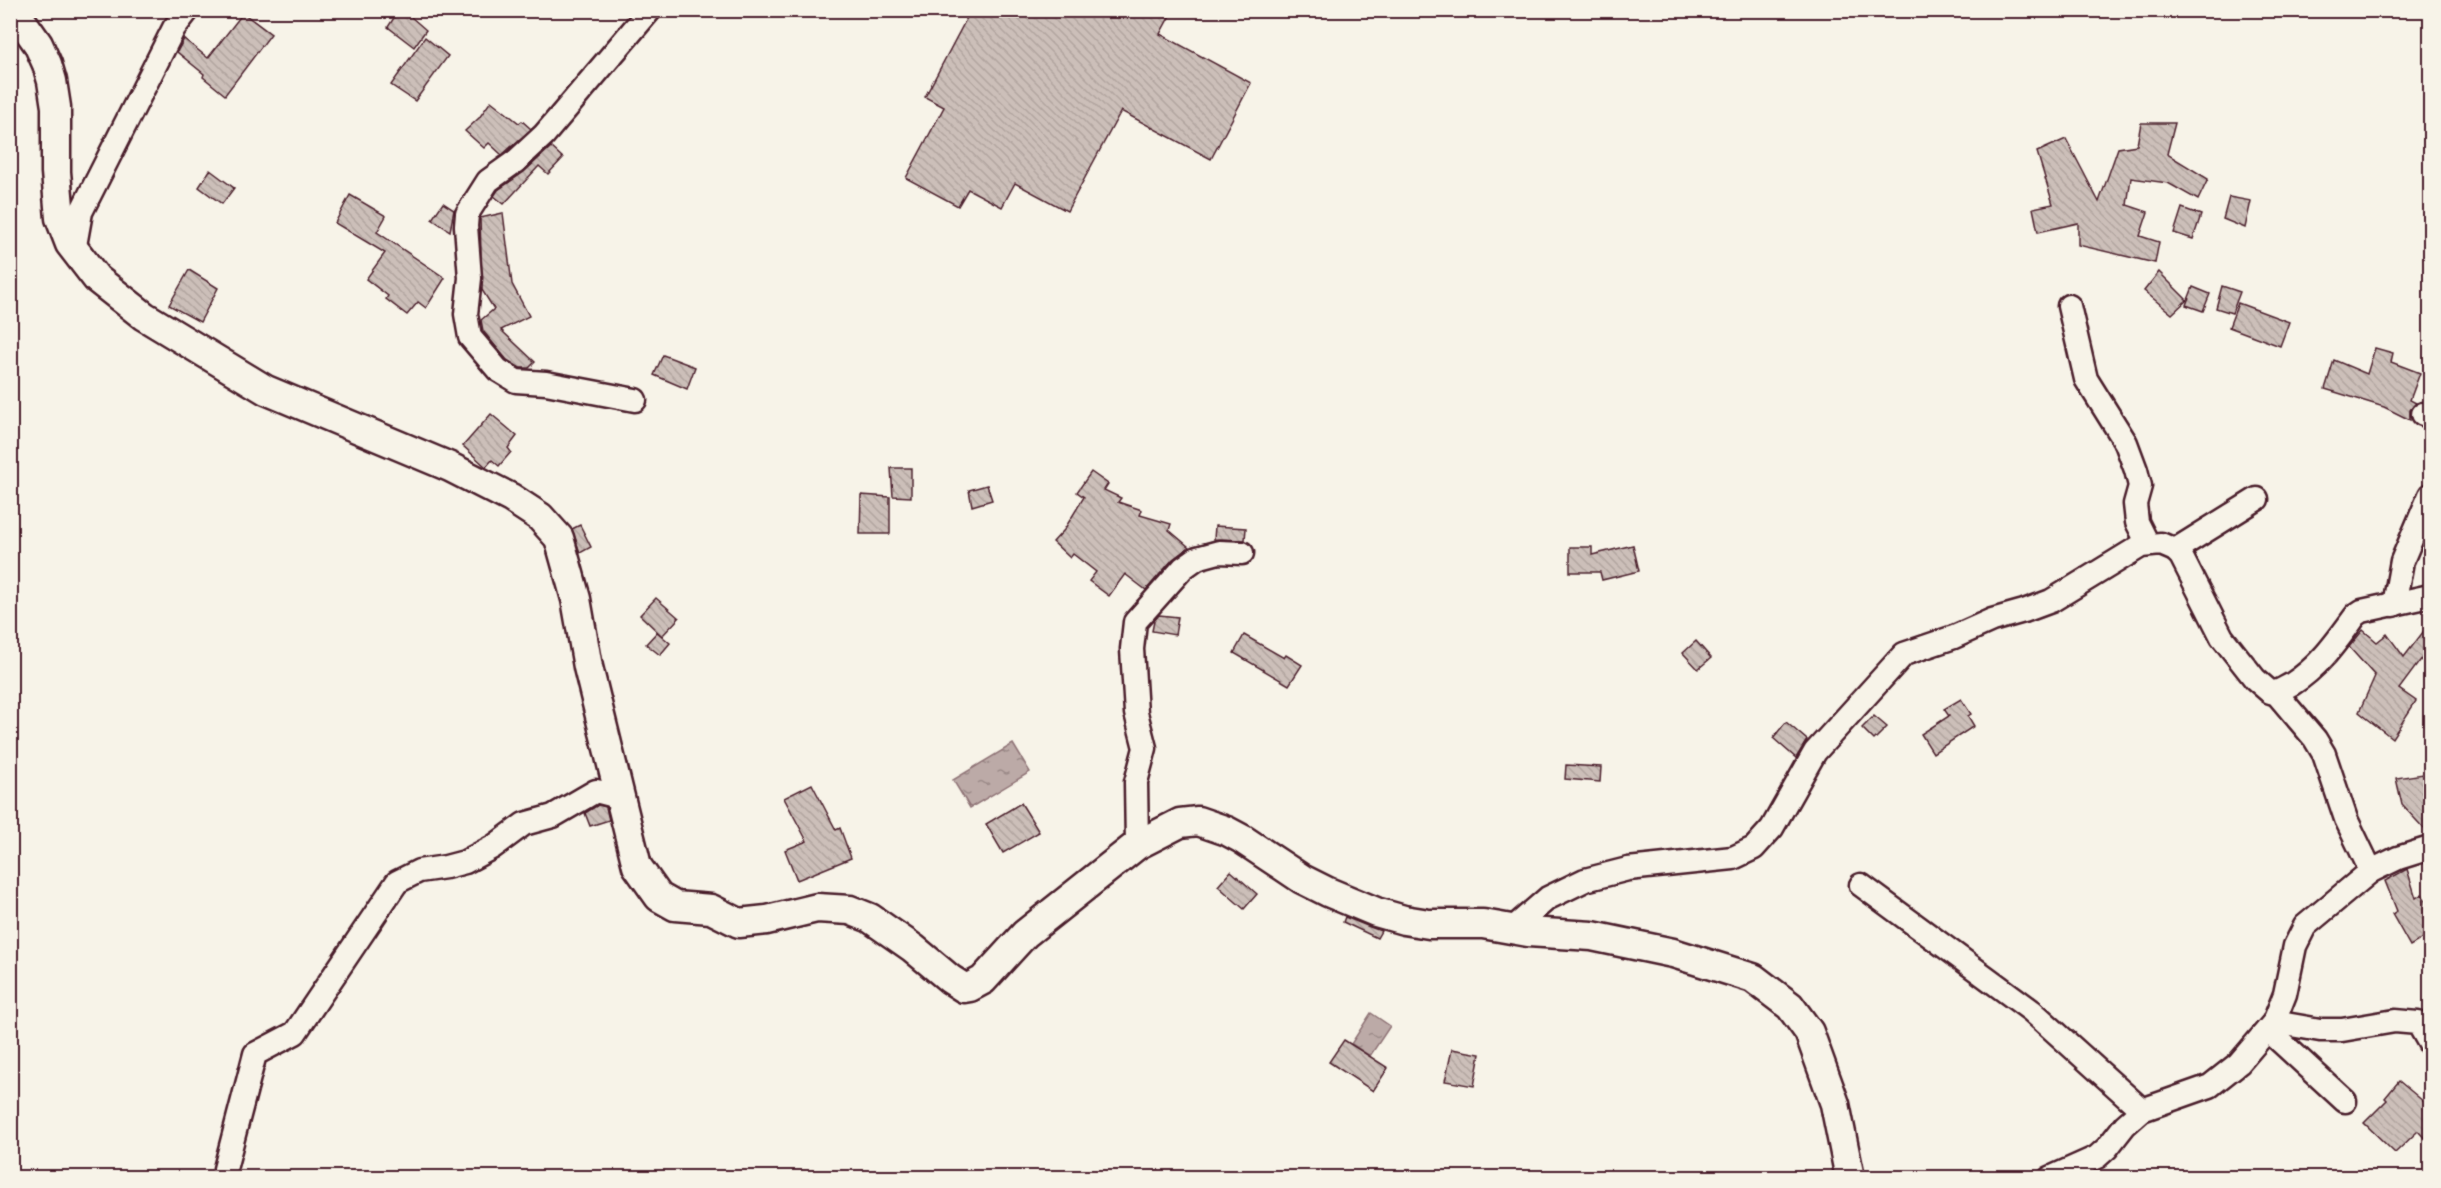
<svg xmlns="http://www.w3.org/2000/svg" width="2441" height="1188" viewBox="0 0 2441 1188" font-family="Mynerve,sans-serif">
<defs>
<pattern id="water-ripples" width="26" height="14" patternUnits="userSpaceOnUse" patternTransform="scale(1.5)"><rect width="26" height="14" fill="#bcaaa7"/><path d="M2 4q2-2 4 0t4 0M15 11q2-2 4 0t4 0" fill="none" stroke="#9b8a88"/></pattern>
<pattern id="building-back-hatch" width="6" height="6" patternUnits="userSpaceOnUse" patternTransform="scale(1.5)"><rect width="6" height="6" fill="#ccbfb9"/><path d="M-1 5l2 2M0 0l6 6M5-1l2 2" fill="none" stroke="#b1a49f"/></pattern>
</defs>
<rect width="100%" height="100%" fill="#f7f3e8"/>
<filter id="ink" filterUnits="userSpaceOnUse"><feTurbulence type="fractalNoise" baseFrequency=".0167" numOctaves="2"/><feDisplacementMap in="SourceGraphic" scale="12" xChannelSelector="R" yChannelSelector="G"/><feConvolveMatrix kernelMatrix="1 2 1 2 8 2 1 2 1" color-interpolation-filters="sRGB"/></filter>
<g filter="url(#ink)">
<g fill="url(#water-ripples)" stroke="#8e7275" stroke-width="1.5">
<path d="M 1013,744 L 1030,772 L 970,808 L 953,780 Z"/>
<path d="M 1371,1013 L 1390,1026 L 1370,1056 L 1351,1044 Z"/>
</g>
<g fill="url(#building-back-hatch)" stroke="#4a1f2b" stroke-width="1.5">
<path d="M 399,10 L 403,10 L 426,30 L 414,47 L 388,27 Z"/>
<path d="M 971,10 L 1173,10 L 1160,34 L 1251,83 L 1211,159 L 1121,111 L 1067,211 L 1015,183 L 1002,207 L 968,189 L 958,206 L 906,178 L 944,107 L 925,97 Z"/>
<path d="M 243,13 L 271,34 L 225,95 L 203,77 L 204,74 L 177,52 L 184,39 L 208,58 Z"/>
<path d="M 425,37 L 448,56 L 415,101 L 391,85 Z"/>
<path d="M 491,101 L 519,123 L 522,121 L 531,129 L 502,155 L 489,143 L 484,148 L 465,131 L 479,118 Z"/>
<path d="M 2141,123 L 2175,123 L 2167,154 L 2208,179 L 2198,200 L 2168,183 L 2131,178 L 2127,205 L 2148,212 L 2140,236 L 2159,242 L 2155,263 L 2078,245 L 2078,223 L 2038,232 L 2033,208 L 2053,204 L 2037,152 L 2066,139 L 2099,202 L 2118,148 L 2137,145 Z"/>
<path d="M 551,147 L 563,158 L 548,174 L 539,166 L 504,204 L 494,196 L 498,190 L 524,172 Z"/>
<path d="M 210,170 L 234,188 L 222,204 L 199,187 Z"/>
<path d="M 350,195 L 386,216 L 377,232 L 445,278 L 426,308 L 418,302 L 407,315 L 386,299 L 388,296 L 366,279 L 385,253 L 335,223 Z"/>
<path d="M 2229,197 L 2251,201 L 2245,228 L 2223,219 Z"/>
<path d="M 443,203 L 454,210 L 450,231 L 432,219 Z"/>
<path d="M 2182,208 L 2201,215 L 2193,239 L 2174,233 Z"/>
<path d="M 503,213 L 512,284 L 529,316 L 501,330 L 535,362 L 529,368 L 520,368 L 507,360 L 483,331 L 481,320 L 494,309 L 482,290 L 480,218 Z"/>
<path d="M 189,270 L 218,288 L 200,322 L 169,305 Z"/>
<path d="M 2159,272 L 2187,300 L 2172,314 L 2144,291 Z"/>
<path d="M 2222,286 L 2240,292 L 2232,313 L 2216,308 Z"/>
<path d="M 2193,287 L 2210,294 L 2203,311 L 2186,305 Z"/>
<path d="M 2238,303 L 2289,322 L 2280,346 L 2229,327 Z"/>
<path d="M 2375,348 L 2393,353 L 2391,362 L 2420,373 L 2410,400 L 2416,403 L 2410,410 L 2410,420 L 2384,407 L 2325,389 L 2334,360 L 2367,374 Z"/>
<path d="M 663,355 L 695,367 L 687,389 L 654,375 Z"/>
<path d="M 491,414 L 517,436 L 508,448 L 511,452 L 499,466 L 492,460 L 486,467 L 463,446 Z"/>
<path d="M 891,468 L 911,468 L 911,497 L 893,496 Z"/>
<path d="M 1091,472 L 1108,484 L 1104,490 L 1121,498 L 1118,502 L 1142,510 L 1140,515 L 1171,524 L 1169,530 L 1189,547 L 1173,559 L 1146,590 L 1125,574 L 1109,596 L 1089,581 L 1096,572 L 1073,554 L 1070,558 L 1053,542 L 1064,530 L 1084,497 L 1077,492 Z"/>
<path d="M 987,485 L 992,500 L 972,506 L 969,490 Z"/>
<path d="M 861,495 L 890,497 L 890,534 L 860,534 Z"/>
<path d="M 580,525 L 591,547 L 580,553 L 572,529 Z"/>
<path d="M 1215,526 L 1246,528 L 1245,540 L 1214,539 Z"/>
<path d="M 1633,545 L 1639,571 L 1602,580 L 1600,572 L 1570,572 L 1570,547 L 1592,547 L 1592,555 Z"/>
<path d="M 656,598 L 679,618 L 662,636 L 640,615 Z"/>
<path d="M 1159,615 L 1178,617 L 1175,635 L 1152,631 L 1154,621 Z"/>
<path d="M 2430,623 L 2430,658 L 2425,654 L 2399,689 L 2416,701 L 2392,738 L 2359,712 L 2375,676 L 2349,647 L 2363,630 L 2377,642 L 2387,634 L 2404,657 Z"/>
<path d="M 657,632 L 670,643 L 660,655 L 646,644 Z"/>
<path d="M 1244,635 L 1284,658 L 1286,655 L 1302,665 L 1289,685 L 1234,653 Z"/>
<path d="M 1696,641 L 1711,658 L 1698,669 L 1683,653 Z"/>
<path d="M 1961,699 L 1971,714 L 1968,716 L 1974,726 L 1933,753 L 1921,734 L 1949,716 L 1944,709 Z"/>
<path d="M 1874,716 L 1887,727 L 1874,740 L 1862,728 Z"/>
<path d="M 1786,722 L 1807,740 L 1796,758 L 1773,738 Z"/>
<path d="M 1566,765 L 1601,767 L 1600,782 L 1565,779 Z"/>
<path d="M 2430,773 L 2430,835 L 2402,805 L 2396,778 Z"/>
<path d="M 812,784 L 836,830 L 840,828 L 851,858 L 797,880 L 785,850 L 807,841 L 784,798 Z"/>
<path d="M 1021,803 L 1039,832 L 1003,853 L 986,824 Z"/>
<path d="M 598,805 L 606,807 L 609,820 L 590,826 L 585,813 Z"/>
<path d="M 2407,869 L 2416,898 L 2422,894 L 2430,911 L 2430,934 L 2410,946 L 2392,914 L 2397,911 L 2385,881 Z"/>
<path d="M 1231,871 L 1257,894 L 1244,909 L 1218,886 Z"/>
<path d="M 1345,917 L 1370,927 L 1381,931 L 1377,938 L 1343,922 Z"/>
<path d="M 1344,1040 L 1388,1068 L 1373,1091 L 1329,1062 Z"/>
<path d="M 1452,1049 L 1480,1054 L 1474,1086 L 1445,1081 Z"/>
<path d="M 2399,1081 L 2430,1107 L 2430,1144 L 2418,1131 L 2395,1153 L 2364,1123 L 2387,1100 L 2385,1098 Z"/>
</g>
<g fill="none" stroke-linecap="round" stroke-linejoin="round">
<g stroke="#4a1f2b" stroke-width="27">
<g id="minor">
<path d="M 74,251 L 81,212 L 174,28 L 188,10"/>
<path d="M 2069,306 L 2086,379 L 2126,443 L 2136,470 L 2140,486 L 2135,504 L 2137,522 L 2148,544"/>
<path d="M 635,400 L 546,383 L 516,381 L 498,370 L 470,337 L 466,314 L 470,278 L 466,226 L 467,214 L 488,181 L 516,161 L 544,135 L 650,10"/>
<path d="M 2423,414 L 2430,416"/>
<path d="M 2175,550 L 2257,499"/>
<path d="M 2394,605 L 2402,561 L 2430,495"/>
<path d="M 2276,693 L 2315,739 L 2324,754 L 2346,819 L 2371,871"/>
<path d="M 1137,845 L 1136,782 L 1145,748 L 1136,713 L 1132,649 L 1135,622 L 1183,568 L 1197,558 L 1219,552 L 1242,553"/>
<path d="M 1861,885 L 2032,1011 L 2142,1110"/>
<path d="M 1511,930 L 1548,898 L 1585,880 L 1628,869 L 1733,858 L 1754,848 L 1772,828 L 1815,752 L 1904,654 L 1954,637 L 1992,620 L 2024,611 L 2051,601 L 2141,546 L 2161,544 L 2175,550 L 2181,556 L 2222,637 L 2255,679 L 2270,692 C 2279,693 2284,688 2292,684 C 2320,666 2336,642 2356,615 L 2362,611 L 2430,596"/>
<path d="M 2274,1022 L 2320,1030 L 2342,1030 L 2395,1021 L 2418,1023 L 2430,1044"/>
<path d="M 2268,1030 L 2345,1101"/>
<path d="M 225,1169 L 255,1054 L 295,1033 L 397,882 L 419,871 L 446,867 L 465,862 L 493,847 L 524,824 L 553,816 L 596,791 L 619,797"/>
<path d="M 2050,1178 L 2097,1157 L 2107,1148 L 2125,1125 L 2142,1110 L 2210,1086 L 2239,1063 L 2274,1022 L 2285,994 L 2295,946 L 2305,926 L 2371,871 L 2398,858 L 2430,848"/>
</g>
</g>
<g stroke="#4a1f2b" stroke-width="33">
<path id="tertiary" d="M 14,10 L 38,44 L 47,64 L 52,81 L 56,107 L 56,172 L 60,218 L 70,244 L 97,279 L 144,316 L 266,390 L 450,467 L 511,498 L 540,517 L 559,538 L 576,599 L 588,667 L 637,866 L 659,897 L 675,906 L 711,909 L 739,923 L 767,920 L 817,908 L 850,910 L 870,918 L 913,948 L 950,979 L 964,988 L 970,987 L 983,980 L 1025,934 L 1137,845 L 1180,823 L 1198,821 L 1227,831 L 1242,839 L 1302,879 L 1328,892 L 1376,912 L 1404,920 L 1429,924 L 1483,924 L 1528,932 L 1592,936 L 1673,953 L 1753,978 L 1790,1006 L 1809,1032 L 1835,1104 L 1850,1178"/>
</g>
<use href="#minor" stroke="#f7f3e8" stroke-width="22"/>
<use href="#tertiary" stroke="#f7f3e8" stroke-width="28"/>
</g>
</g>
<rect width="2441" height="1188" fill="none" stroke="#f7f3e8" stroke-width="36"/>
<rect x="18" y="18" width="2405" height="1152" fill="none" stroke="#4a1f2b" stroke-width="2" filter="url(#ink)"/>
</svg>
